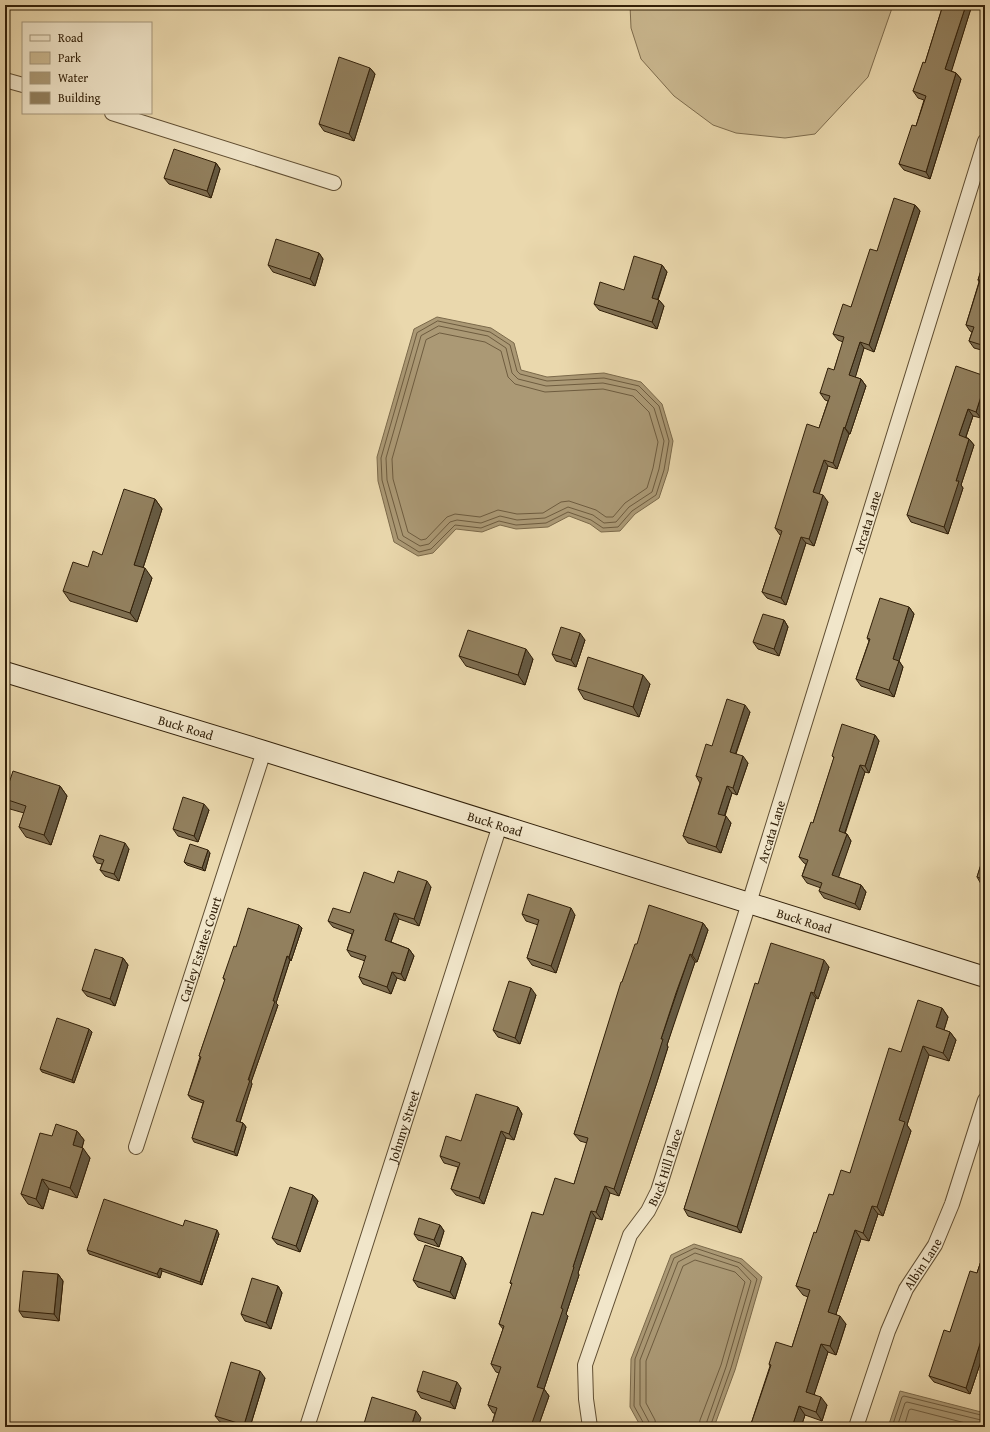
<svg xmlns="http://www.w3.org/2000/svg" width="990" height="1432" viewBox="0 0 990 1432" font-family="'Gentium Book Plus',serif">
<rect width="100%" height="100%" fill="#ead8ad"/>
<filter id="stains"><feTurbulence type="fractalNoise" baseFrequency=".005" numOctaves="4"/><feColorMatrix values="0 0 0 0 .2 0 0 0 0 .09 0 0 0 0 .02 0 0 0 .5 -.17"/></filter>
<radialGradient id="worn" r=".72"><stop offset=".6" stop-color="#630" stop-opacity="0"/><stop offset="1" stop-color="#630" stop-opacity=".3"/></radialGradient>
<path fill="#cbb991" stroke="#7e6c4d" d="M 630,5 L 892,5 L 891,11 L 868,77 L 815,134 L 785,138 L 736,133 L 713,125 L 674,96 L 641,59 L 631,28 Z"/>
<g fill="#ab9975" stroke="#7b694a">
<path d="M 437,317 L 491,328 L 514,343 L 521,370 L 547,377 L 604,373 L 641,382 L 662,404 L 673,441 L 668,471 L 659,498 L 635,514 L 620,531 L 601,532 L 590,524 L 569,516 L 548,527 L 516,529 L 500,525 L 482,532 L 456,529 L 433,553 L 418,556 L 394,542 L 378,481 L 377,457 L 414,329 Z"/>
<path d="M 694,1244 L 742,1259 L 762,1277 L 735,1370 L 714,1427 L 641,1427 L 630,1407 L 631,1359 L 671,1255 Z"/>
<path d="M 900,1391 L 985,1413 L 985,1427 L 888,1427 Z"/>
</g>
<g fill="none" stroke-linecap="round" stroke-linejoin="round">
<g stroke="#6e5c3f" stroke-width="1">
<path d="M 438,321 L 490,332 L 510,345 L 517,371 L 520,374 L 547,381 L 604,378 L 639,386 L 659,406 L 669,441 L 664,470 L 656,495 L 632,511 L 618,527 L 603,528 L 591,520 L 568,512 L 546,523 L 516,525 L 499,521 L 481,528 L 455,525 L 431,549 L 419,552 L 398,539 L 382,480 L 381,458 L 417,333 Z"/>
<path d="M 439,326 L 488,336 L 506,348 L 512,373 L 518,379 L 546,386 L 603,383 L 636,390 L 654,408 L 664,441 L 659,469 L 652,492 L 629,507 L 616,522 L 604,523 L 593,515 L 568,507 L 545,518 L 517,520 L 500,516 L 481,523 L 457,520 L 450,522 L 429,544 L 420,546 L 403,536 L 387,480 L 386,458 L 421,336 Z"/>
<path d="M 440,333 L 485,342 L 501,351 L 508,377 L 515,384 L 545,392 L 603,389 L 633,396 L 649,412 L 658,442 L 653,468 L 647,488 L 625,503 L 613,517 L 606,517 L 596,510 L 569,501 L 561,502 L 543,513 L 517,514 L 498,510 L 480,517 L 455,514 L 447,517 L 426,539 L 421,540 L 408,532 L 393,479 L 392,459 L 426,340 Z"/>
<path d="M 645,1427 L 644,1424 L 634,1406 L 635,1359 L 674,1258 L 695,1248 L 740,1263 L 757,1279 L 731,1368 L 710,1427"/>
<path d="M 650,1427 L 649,1422 L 640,1405 L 640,1360 L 678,1262 L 695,1253 L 738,1267 L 751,1281 L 726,1367 L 705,1427"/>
<path d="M 656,1427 L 655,1420 L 646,1403 L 646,1361 L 683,1266 L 695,1260 L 735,1272 L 745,1282 L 721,1365 L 700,1420 L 699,1427"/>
<path d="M 892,1427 L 902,1397 L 904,1396 L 985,1416"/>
<path d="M 897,1427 L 905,1403 L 907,1402 L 985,1421"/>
<path d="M 904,1427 L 909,1410 L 911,1409 L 981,1427"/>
</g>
<g stroke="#604e32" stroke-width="16">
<g id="street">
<path d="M 5,80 L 23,85"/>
<path d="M 112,113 L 334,183"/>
<path id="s1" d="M 136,1147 L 264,751"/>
<path id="s2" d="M 307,1427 L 500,825"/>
<path id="s3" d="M 590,1427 L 586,1399 L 585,1365 L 630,1235 L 648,1211 L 658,1191 L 749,903 L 985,141"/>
<path id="s4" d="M 856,1427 L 888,1331 L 906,1289 L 935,1245 L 952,1204 L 985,1100"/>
</g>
</g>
<g stroke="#322009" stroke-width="22">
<g id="secondary">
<path id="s5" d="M 5,672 L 264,751 L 985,977"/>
</g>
</g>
<use href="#street" stroke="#f1e6ca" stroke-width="14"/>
<use href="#secondary" stroke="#f1e6ca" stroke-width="20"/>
</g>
<g fill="#7e6e51" stroke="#322009">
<path d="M 943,5 L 972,5 L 951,71 L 956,73 L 961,79 L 930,179 L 904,170 L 899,164 L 916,126 L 924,100 L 918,98 L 913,91 L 925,63 Z"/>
<path d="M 370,68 L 375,74 L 354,141 L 324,131 L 319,124 Z"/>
<path d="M 216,163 L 220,169 L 211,198 L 169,184 L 164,178 Z"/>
<path d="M 915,205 L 920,211 L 874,352 L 864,348 L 855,377 L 861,379 L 866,386 L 850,434 L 849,434 L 837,469 L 828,466 L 819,494 L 828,502 L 814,546 L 806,543 L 786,605 L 767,598 L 762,592 L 781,535 L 780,535 L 775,528 L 819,428 L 828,401 L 825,400 L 820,393 L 834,370 L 843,342 L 838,340 L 833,334 L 851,307 L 877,251 Z"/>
<path d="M 319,253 L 323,259 L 315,286 L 273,272 L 268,265 Z"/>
<path d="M 985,258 L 985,351 L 974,348 L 969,341 L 972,332 L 970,331 L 966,325 L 979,282 L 978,280 Z"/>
<path d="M 662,265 L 667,272 L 658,300 L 659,300 L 664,306 L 657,329 L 599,310 L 594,304 L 624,290 Z"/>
<path d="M 985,376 L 985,405 L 981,418 L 973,416 L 966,437 L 969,439 L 974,445 L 961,485 L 963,488 L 948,534 L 911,522 L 907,515 Z"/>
<path d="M 155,499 L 162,509 L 143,568 L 152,578 L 137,622 L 70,601 L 63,591 L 102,555 Z"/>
<path d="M 909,607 L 914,614 L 899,661 L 903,667 L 894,697 L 861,686 L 856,679 L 869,641 L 867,638 Z"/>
<path d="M 784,620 L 788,627 L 779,656 L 758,649 L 753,642 Z"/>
<path d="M 585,640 L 576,667 L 556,661 L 552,654 Z"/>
<path d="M 459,656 L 533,659 L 525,685 L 466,666 Z"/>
<path d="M 650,684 L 639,717 L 584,699 L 578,689 Z"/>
<path d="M 750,712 L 736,754 L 748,763 L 737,795 L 732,793 L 725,816 L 731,823 L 721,853 L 688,843 L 683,836 L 700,783 L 696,776 L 712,746 Z"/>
<path d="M 875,735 L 879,741 L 869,773 L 865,772 L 845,834 L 847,834 L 851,841 L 838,877 L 861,885 L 866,892 L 860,910 L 824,898 L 819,891 L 821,888 L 807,883 L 802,876 L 806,864 L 804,863 L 799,857 L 813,823 L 834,758 L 832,756 Z"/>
<path d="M 60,786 L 67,796 L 51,845 L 26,837 L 19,827 L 24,813 L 10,809 L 5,801 L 5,795 Z"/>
<path d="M 209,810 L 198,842 L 178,836 L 173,829 Z"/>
<path d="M 129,849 L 119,881 L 105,876 L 100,870 L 102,864 L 97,863 L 93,856 Z"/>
<path d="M 985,852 L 985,885 L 981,884 L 977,877 Z"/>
<path d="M 210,853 L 205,871 L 187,865 L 184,862 Z"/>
<path d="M 431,887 L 419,926 L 399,919 L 391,942 L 409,949 L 414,956 L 405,981 L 397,978 L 391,994 L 363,984 L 359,977 L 365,961 L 351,956 L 347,950 L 352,934 L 333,927 L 328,921 Z"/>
<path d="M 522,914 L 575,915 L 556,973 L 532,965 L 527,958 L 538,925 L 526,921 Z"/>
<path d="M 703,923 L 708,930 L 697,962 L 695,962 L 681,1000 L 667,1045 L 668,1047 L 656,1085 L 619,1196 L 610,1193 L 602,1220 L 596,1218 L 578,1273 L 579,1275 L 566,1314 L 568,1316 L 544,1389 L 549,1396 L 538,1427 L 491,1427 L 495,1413 L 493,1413 L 488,1405 L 499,1373 L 496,1372 L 491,1364 L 503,1329 L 499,1324 L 512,1285 L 510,1283 L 543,1215 L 574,1184 L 587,1143 L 580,1141 L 574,1134 L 622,982 L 637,944 Z"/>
<path d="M 299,925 L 302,928 L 291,961 L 290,960 L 276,1003 L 278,1005 L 251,1082 L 252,1084 L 240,1122 L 243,1123 L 246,1127 L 237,1156 L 194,1142 L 192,1138 L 203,1103 L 191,1099 L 188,1095 L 200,1057 L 199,1056 L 225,981 L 223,978 L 236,947 Z"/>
<path d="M 123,958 L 128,965 L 115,1006 L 87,996 L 82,990 Z"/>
<path d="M 829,967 L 818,999 L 816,998 L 741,1233 L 688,1216 L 684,1209 L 758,984 Z"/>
<path d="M 536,995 L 520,1044 L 498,1037 L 493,1030 Z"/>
<path d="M 942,1008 L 948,1017 L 944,1030 L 950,1032 L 956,1040 L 949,1061 L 929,1055 L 907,1125 L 911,1131 L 883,1216 L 878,1214 L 869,1241 L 861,1239 L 836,1314 L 846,1324 L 836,1355 L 828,1352 L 814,1394 L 827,1405 L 822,1421 L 805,1415 L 801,1427 L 750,1427 L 770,1366 L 769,1364 L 792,1347 L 808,1297 L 803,1295 L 796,1286 L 816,1233 L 833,1195 L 850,1173 L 901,1052 Z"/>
<path d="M 89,1029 L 92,1032 L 74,1083 L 42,1072 L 40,1069 Z"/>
<path d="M 518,1107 L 522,1114 L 514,1140 L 506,1138 L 484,1204 L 456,1195 L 451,1189 L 458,1167 L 444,1163 L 440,1156 L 461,1141 Z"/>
<path d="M 77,1131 L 84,1140 L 82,1148 L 90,1158 L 77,1198 L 49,1189 L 43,1209 L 28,1204 L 21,1194 L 52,1136 Z"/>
<path d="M 313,1195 L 318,1201 L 300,1252 L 277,1244 L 272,1238 Z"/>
<path d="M 440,1225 L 444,1231 L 439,1247 L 418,1240 L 414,1234 Z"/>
<path d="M 219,1234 L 202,1285 L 162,1271 L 160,1278 L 89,1254 L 87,1250 Z"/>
<path d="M 985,1249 L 985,1349 L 970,1394 L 934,1382 L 929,1376 L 950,1332 L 977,1273 Z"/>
<path d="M 462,1257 L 466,1264 L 455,1299 L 418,1287 L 413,1280 Z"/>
<path d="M 58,1274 L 63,1281 L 59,1321 L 23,1317 L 19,1311 Z"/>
<path d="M 278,1286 L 282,1293 L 271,1329 L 245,1321 L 241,1314 Z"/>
<path d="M 265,1378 L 250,1427 L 235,1427 L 220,1422 L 215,1416 Z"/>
<path d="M 461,1388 L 455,1409 L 421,1398 L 417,1391 Z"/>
</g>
<g fill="#665a42" stroke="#322009">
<path d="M 966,5 L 972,5 L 950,76 L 945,69 Z"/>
<path d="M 370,68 L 375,74 L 354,141 L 349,134 Z"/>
<path d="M 956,73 L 961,79 L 930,179 L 926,172 Z"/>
<path d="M 216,163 L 220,169 L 211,198 L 207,191 Z"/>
<path d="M 915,205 L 920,211 L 874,352 L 869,345 Z"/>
<path d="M 319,253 L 323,259 L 315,286 L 310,279 Z"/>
<path d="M 662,265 L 667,272 L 656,304 L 652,298 Z"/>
<path d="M 659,300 L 664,306 L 657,329 L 652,322 Z"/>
<path d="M 860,342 L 864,348 L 854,382 L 849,375 Z"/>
<path d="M 861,379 L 866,386 L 850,434 L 845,428 Z"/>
<path d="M 985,384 L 985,405 L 981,418 L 976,412 Z"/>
<path d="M 968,409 L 973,416 L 964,442 L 959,435 Z"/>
<path d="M 844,427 L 849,434 L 837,469 L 833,463 Z"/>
<path d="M 969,439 L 974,445 L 961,485 L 963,488 L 948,534 L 944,527 L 956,481 Z"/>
<path d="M 824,460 L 828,466 L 818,498 L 813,492 Z"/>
<path d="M 823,495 L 828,502 L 814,546 L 809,539 Z"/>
<path d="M 155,499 L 162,509 L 141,574 L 134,565 Z"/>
<path d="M 801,537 L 806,543 L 786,605 L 781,598 Z"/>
<path d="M 145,568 L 152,578 L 137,622 L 130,613 Z"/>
<path d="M 909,607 L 914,614 L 899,661 L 903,667 L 894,697 L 889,690 L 893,659 Z"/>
<path d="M 784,620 L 788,627 L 779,656 L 774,649 Z"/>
<path d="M 580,633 L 585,640 L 576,667 L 571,660 Z"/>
<path d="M 526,649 L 533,659 L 525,685 L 518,675 Z"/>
<path d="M 643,675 L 650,684 L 639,717 L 633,707 Z"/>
<path d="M 745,705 L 750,712 L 734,758 L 730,752 Z"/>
<path d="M 875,735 L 879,741 L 869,773 L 865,766 Z"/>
<path d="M 743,756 L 748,763 L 737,795 L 733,788 Z"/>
<path d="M 860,765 L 865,772 L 843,838 L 839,831 Z"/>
<path d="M 60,786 L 67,796 L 51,845 L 44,835 Z"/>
<path d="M 727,786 L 732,793 L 723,820 L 718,814 Z"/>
<path d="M 204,804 L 209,810 L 198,842 L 194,836 Z"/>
<path d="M 726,816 L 731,823 L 721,853 L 716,847 Z"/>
<path d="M 847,834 L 851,841 L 837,882 L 832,875 Z"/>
<path d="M 125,843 L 129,849 L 119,881 L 114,874 Z"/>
<path d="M 208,850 L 210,853 L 205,871 L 202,868 Z"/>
<path d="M 427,881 L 431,887 L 419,926 L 414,919 Z"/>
<path d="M 861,885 L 866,892 L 860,910 L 855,904 Z"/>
<path d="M 571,908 L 575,915 L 556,973 L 551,966 Z"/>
<path d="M 394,913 L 399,919 L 389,947 L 385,940 Z"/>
<path d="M 703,923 L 708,930 L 697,962 L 692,955 Z"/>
<path d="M 299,925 L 302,928 L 291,961 L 289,957 Z"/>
<path d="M 409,949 L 414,956 L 405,981 L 401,974 Z"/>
<path d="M 690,954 L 695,962 L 667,1045 L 668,1047 L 656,1085 L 619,1196 L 614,1189 L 661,1039 Z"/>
<path d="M 287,956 L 290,960 L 276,1003 L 278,1005 L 251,1082 L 252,1084 L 239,1125 L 236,1121 L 273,1001 Z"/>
<path d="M 123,958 L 128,965 L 115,1006 L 110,999 Z"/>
<path d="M 824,960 L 829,967 L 818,999 L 814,993 Z"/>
<path d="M 392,972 L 397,978 L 391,994 L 387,987 Z"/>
<path d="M 531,988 L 536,995 L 520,1044 L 515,1038 Z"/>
<path d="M 811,992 L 816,998 L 741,1233 L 737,1227 Z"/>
<path d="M 942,1008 L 948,1017 L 942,1036 L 936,1027 Z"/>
<path d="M 89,1029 L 92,1032 L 74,1083 L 72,1080 Z"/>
<path d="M 950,1032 L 956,1040 L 949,1061 L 943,1053 Z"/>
<path d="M 923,1046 L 929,1055 L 907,1125 L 911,1131 L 883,1216 L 877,1207 L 899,1120 Z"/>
<path d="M 518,1107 L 522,1114 L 514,1140 L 509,1134 Z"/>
<path d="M 243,1123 L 246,1127 L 237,1156 L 234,1152 Z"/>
<path d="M 77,1131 L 84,1140 L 80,1155 L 73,1145 Z"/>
<path d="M 501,1131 L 506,1138 L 484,1204 L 479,1198 Z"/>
<path d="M 83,1148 L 90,1158 L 77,1198 L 70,1188 Z"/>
<path d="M 42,1179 L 49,1189 L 43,1209 L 36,1199 Z"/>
<path d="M 605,1186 L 610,1193 L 602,1220 L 596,1212 Z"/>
<path d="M 313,1195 L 318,1201 L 300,1252 L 296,1246 Z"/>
<path d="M 872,1206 L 878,1214 L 869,1241 L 863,1233 Z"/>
<path d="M 591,1211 L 596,1218 L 578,1273 L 579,1275 L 566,1314 L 568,1316 L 544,1389 L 549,1396 L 538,1427 L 531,1427 L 531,1426 L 537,1387 L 573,1267 Z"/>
<path d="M 440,1225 L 444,1231 L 439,1247 L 434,1240 Z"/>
<path d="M 217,1230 L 219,1234 L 202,1285 L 200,1282 Z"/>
<path d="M 855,1230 L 861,1239 L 834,1320 L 828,1312 Z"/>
<path d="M 462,1257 L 466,1264 L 455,1299 L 450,1292 Z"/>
<path d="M 160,1268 L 162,1271 L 160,1278 L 157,1274 Z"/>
<path d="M 58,1274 L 63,1281 L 59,1321 L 54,1314 Z"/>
<path d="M 278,1286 L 282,1293 L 271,1329 L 266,1323 Z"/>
<path d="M 840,1316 L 846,1324 L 836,1355 L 830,1346 Z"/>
<path d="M 984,1331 L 985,1332 L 985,1349 L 970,1394 L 966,1388 Z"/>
<path d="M 821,1344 L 828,1352 L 812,1401 L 806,1392 Z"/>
<path d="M 260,1371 L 265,1378 L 250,1427 L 246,1427 L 244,1425 Z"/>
<path d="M 457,1382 L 461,1388 L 455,1409 L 450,1402 Z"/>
<path d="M 821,1397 L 827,1405 L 822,1421 L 816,1412 Z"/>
<path d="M 799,1406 L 805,1415 L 801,1427 L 792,1427 Z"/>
<path d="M 416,1411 L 421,1418 L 418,1427 L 411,1427 Z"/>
</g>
<g fill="#92805e" stroke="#322009">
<path d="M 943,5 L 966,5 L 945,69 L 956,73 L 926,172 L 899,164 L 912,125 L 916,126 L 926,96 L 913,91 L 923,62 L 925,63 Z"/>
<path d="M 339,57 L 370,68 L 349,134 L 319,124 Z"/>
<path d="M 174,149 L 216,163 L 207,191 L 164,178 Z"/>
<path d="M 894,198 L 915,205 L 869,345 L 860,342 L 849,375 L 861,379 L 845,428 L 844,427 L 833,463 L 824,460 L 813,492 L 823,495 L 809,539 L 801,537 L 781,598 L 762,592 L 782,531 L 775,528 L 807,424 L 819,428 L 830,396 L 820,393 L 828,368 L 834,370 L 844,337 L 833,334 L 843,304 L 851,307 L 870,249 L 877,251 Z"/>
<path d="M 276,239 L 319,253 L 310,279 L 268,265 Z"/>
<path d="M 634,256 L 662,265 L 652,298 L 659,300 L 652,322 L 594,304 L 600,282 L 624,290 Z"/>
<path d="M 985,258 L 985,346 L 969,341 L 974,327 L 966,325 L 980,280 L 978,280 Z"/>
<path d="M 956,366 L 985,376 L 985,384 L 976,412 L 968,409 L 959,435 L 969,439 L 956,481 L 959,481 L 944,527 L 907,515 Z"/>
<path d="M 124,489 L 155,499 L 134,565 L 145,568 L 130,613 L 63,591 L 73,562 L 88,567 L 93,551 L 102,555 Z"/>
<path d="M 880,598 L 909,607 L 893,659 L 899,661 L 889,690 L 856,679 L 870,639 L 867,638 Z"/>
<path d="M 763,614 L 784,620 L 774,649 L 753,642 Z"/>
<path d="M 561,627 L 580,633 L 571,660 L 552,654 Z"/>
<path d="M 468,630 L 526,649 L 518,675 L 459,656 Z"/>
<path d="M 588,657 L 643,675 L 633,707 L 578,689 Z"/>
<path d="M 727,699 L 745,705 L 730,752 L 743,756 L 733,788 L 727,786 L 718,814 L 726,816 L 716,847 L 683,836 L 702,778 L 696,776 L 706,744 L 712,746 Z"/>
<path d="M 842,724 L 875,735 L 865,766 L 860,765 L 839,831 L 847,834 L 832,875 L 861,885 L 855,904 L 819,891 L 822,883 L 802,876 L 808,860 L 799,857 L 811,822 L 813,823 L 834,757 L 832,756 Z"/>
<path d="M 13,771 L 60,786 L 44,835 L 19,827 L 26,806 L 5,799 L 5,795 Z"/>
<path d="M 183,797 L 204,804 L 194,836 L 173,829 Z"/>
<path d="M 100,835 L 125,843 L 114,874 L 100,870 L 104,860 L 93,856 Z"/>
<path d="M 190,844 L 208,850 L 202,868 L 184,862 Z"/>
<path d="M 985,852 L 985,880 L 977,877 Z"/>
<path d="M 398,871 L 427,881 L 414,919 L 394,913 L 385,940 L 409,949 L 401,974 L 392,972 L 387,987 L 359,977 L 366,956 L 347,950 L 354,930 L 328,921 L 333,908 L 350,913 L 364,872 L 394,883 Z"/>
<path d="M 528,894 L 571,908 L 551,966 L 527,958 L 539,920 L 522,914 Z"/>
<path d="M 649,905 L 703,923 L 692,955 L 690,954 L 676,993 L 661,1039 L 663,1039 L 651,1077 L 614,1189 L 605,1186 L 596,1212 L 591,1211 L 573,1267 L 574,1267 L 561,1308 L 563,1309 L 537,1387 L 544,1389 L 531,1426 L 533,1427 L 491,1427 L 497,1408 L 488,1405 L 501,1367 L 491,1364 L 504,1326 L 499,1324 L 512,1283 L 510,1283 L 532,1212 L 543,1215 L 555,1178 L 574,1184 L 588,1138 L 574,1134 L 621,982 L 622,982 L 635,944 L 637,944 Z"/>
<path d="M 248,908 L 299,925 L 289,957 L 287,956 L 273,1001 L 275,1001 L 248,1080 L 250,1080 L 236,1121 L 243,1123 L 234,1152 L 192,1138 L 204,1101 L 188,1095 L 201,1057 L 199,1056 L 225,979 L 223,978 L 234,946 L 236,947 Z"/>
<path d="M 771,943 L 824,960 L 814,993 L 811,992 L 737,1227 L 684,1209 L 755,983 L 758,984 Z"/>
<path d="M 95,949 L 123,958 L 110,999 L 82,990 Z"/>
<path d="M 509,981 L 531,988 L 515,1038 L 493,1030 Z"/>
<path d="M 918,1000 L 942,1008 L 936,1027 L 950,1032 L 943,1053 L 923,1046 L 899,1120 L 905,1122 L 877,1207 L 872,1206 L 863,1233 L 855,1230 L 828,1312 L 840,1316 L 830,1346 L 821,1344 L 806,1392 L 821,1397 L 816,1412 L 799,1406 L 792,1427 L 750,1427 L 771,1365 L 769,1364 L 776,1342 L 792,1347 L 810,1290 L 796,1286 L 814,1232 L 816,1233 L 829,1194 L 833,1195 L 841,1170 L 850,1173 L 889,1048 L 901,1052 Z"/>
<path d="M 57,1018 L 89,1029 L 72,1080 L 40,1069 Z"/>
<path d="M 476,1094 L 518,1107 L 509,1134 L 501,1131 L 479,1198 L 451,1189 L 460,1163 L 440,1156 L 446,1136 L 461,1141 Z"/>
<path d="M 56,1124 L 77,1131 L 73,1145 L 83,1148 L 70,1188 L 42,1179 L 36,1199 L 21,1194 L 40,1133 L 52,1136 Z"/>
<path d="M 290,1187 L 313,1195 L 296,1246 L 272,1238 Z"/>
<path d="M 104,1199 L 183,1226 L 185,1220 L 217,1230 L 200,1282 L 160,1268 L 157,1274 L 87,1250 Z"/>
<path d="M 419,1218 L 440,1225 L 434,1240 L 414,1234 Z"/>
<path d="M 425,1245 L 462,1257 L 450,1292 L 413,1280 Z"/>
<path d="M 985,1249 L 985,1331 L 984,1331 L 966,1388 L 929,1376 L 944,1330 L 950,1332 L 970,1271 L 977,1273 Z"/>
<path d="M 23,1271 L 58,1274 L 54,1314 L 19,1311 Z"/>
<path d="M 252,1278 L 278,1286 L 266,1323 L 241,1314 Z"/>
<path d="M 231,1362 L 260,1371 L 244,1425 L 215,1416 Z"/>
<path d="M 423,1371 L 457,1382 L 450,1402 L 417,1391 Z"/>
<path d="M 372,1397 L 416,1411 L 411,1427 L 363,1427 Z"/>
</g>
<g text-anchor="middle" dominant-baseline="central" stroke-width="3.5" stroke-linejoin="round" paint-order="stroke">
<g font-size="13" fill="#322009" stroke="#f1e6ca">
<text stroke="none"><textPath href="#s3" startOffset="953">Arcata Lane</textPath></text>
<text stroke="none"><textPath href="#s5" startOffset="189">Buck Road</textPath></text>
<text stroke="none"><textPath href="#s5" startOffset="513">Buck Road</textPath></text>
<text stroke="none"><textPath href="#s3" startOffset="629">Arcata Lane</textPath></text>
<text stroke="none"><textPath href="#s5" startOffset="837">Buck Road</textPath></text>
<text stroke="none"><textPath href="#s1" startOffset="208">Carley Estates Court</textPath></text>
<text stroke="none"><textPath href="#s2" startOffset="316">Johnny Street</textPath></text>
<text stroke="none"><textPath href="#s3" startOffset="277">Buck Hill Place</textPath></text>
<text stroke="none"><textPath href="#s4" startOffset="177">Albin Lane</textPath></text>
</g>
</g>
<rect width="990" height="1432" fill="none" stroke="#ead8ad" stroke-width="20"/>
<rect x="6" y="6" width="978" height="1420" fill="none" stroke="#322009" stroke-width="2"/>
<rect x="10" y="10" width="970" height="1412" fill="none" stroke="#322009"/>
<rect x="22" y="22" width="130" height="92" fill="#f1e6ca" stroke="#a5977d"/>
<rect x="30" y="35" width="20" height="6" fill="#f1e6ca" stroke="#a5977d"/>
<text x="58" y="42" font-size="12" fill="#322009">Road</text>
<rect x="30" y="52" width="20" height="12" fill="#cbb991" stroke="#a5977d"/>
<text x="58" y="62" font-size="12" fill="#322009">Park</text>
<rect x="30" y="72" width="20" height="12" fill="#ab9975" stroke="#a5977d"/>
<text x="58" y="82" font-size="12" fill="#322009">Water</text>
<rect x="30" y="92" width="20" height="12" fill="#92805e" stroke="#a5977d"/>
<text x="58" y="102" font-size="12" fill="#322009">Building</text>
<rect width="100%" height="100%" filter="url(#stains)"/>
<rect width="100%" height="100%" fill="url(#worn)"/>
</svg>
